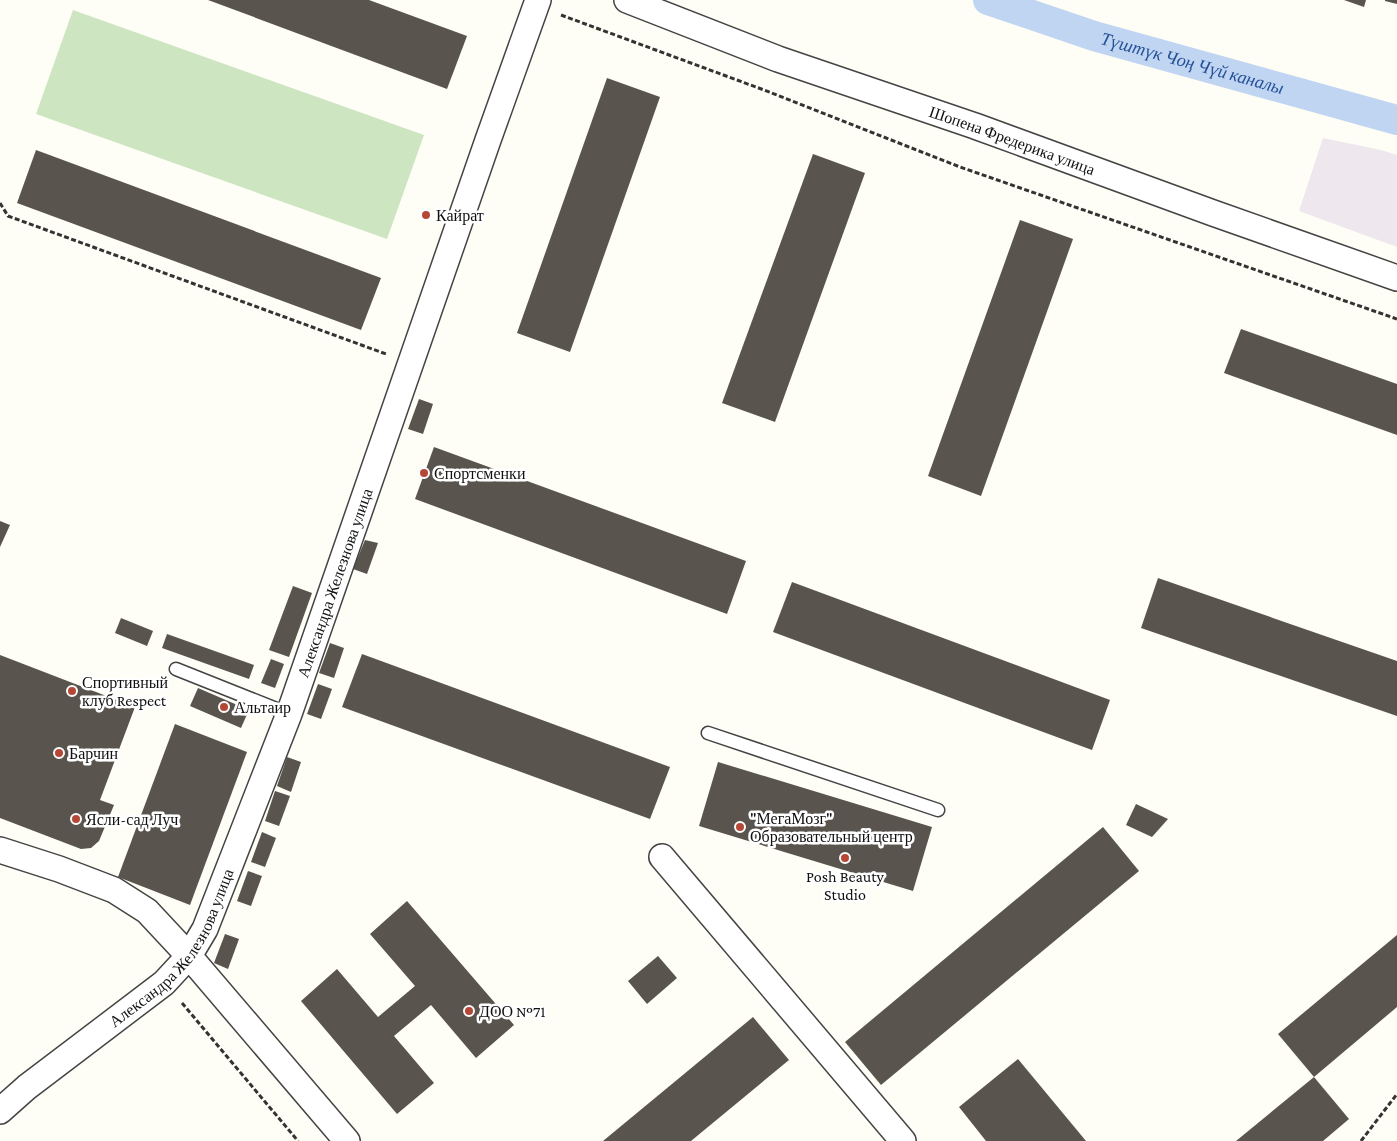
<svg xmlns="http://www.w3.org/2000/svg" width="1397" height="1141" viewBox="0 0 1397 1141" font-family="'Crimson Pro',serif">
<rect width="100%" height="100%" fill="#fefef6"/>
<path fill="#eee7ed" d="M 1323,138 L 1381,150 L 1397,155 L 1397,247 L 1299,211 Z"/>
<path fill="#cde6c1" d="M 73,10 L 424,135 L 387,239 L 36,114 Z"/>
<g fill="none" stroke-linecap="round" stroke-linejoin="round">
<path stroke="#bfd5f1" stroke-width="30" id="s1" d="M 988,0 L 1094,36 L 1397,120"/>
</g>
<g fill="#59544e">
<path d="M 208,0 L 369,0 L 467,36 L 447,89 Z"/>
<path d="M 1344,0 L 1366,0 L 1364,7 Z"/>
<path d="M 1385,0 L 1397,0 L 1397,4 L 1385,1 Z"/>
<path d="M 607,78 L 660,97 L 570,352 L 517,333 Z"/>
<path d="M 36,150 L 381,278 L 361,330 L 17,203 Z"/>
<path d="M 813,154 L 865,173 L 775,422 L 722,403 Z"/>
<path d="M 1020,220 L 1073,239 L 981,496 L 928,476 Z"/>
<path d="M 1241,329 L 1397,384 L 1397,435 L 1224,373 Z"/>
<path d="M 419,399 L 433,404 L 423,434 L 408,429 Z"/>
<path d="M 434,447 L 746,561 L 727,614 L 415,499 Z"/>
<path d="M 0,521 L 10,525 L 0,547 Z"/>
<path d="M 365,540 L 378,543 L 367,574 L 353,569 Z"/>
<path d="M 1158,578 L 1397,661 L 1397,716 L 1141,628 Z"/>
<path d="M 792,582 L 1110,700 L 1092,750 L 773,632 Z"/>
<path d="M 293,586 L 312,593 L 289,657 L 269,650 Z"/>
<path d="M 121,618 L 153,631 L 147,646 L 115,633 Z"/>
<path d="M 167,634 L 254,665 L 249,679 L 162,648 Z"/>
<path d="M 330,643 L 344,648 L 334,678 L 319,673 Z"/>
<path d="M 362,654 L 670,767 L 650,819 L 342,707 Z"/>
<path d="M 0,655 L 135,707 L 100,800 L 114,805 L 99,841 L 91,848 L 81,849 L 0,818 Z"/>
<path d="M 271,659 L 284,664 L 275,688 L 261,683 Z"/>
<path d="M 318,684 L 332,689 L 321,719 L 307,714 Z"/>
<path d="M 198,688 L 249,710 L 241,728 L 190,706 Z"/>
<path d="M 175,724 L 247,752 L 190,905 L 118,877 Z"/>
<path d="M 287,757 L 301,762 L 291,792 L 277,786 Z"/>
<path d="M 718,762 L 932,827 L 913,891 L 699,826 Z"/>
<path d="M 275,791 L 290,796 L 279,826 L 265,821 Z"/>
<path d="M 1136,804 L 1168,819 L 1152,837 L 1126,825 Z"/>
<path d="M 1103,827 L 1139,871 L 881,1085 L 845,1042 Z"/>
<path d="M 262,832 L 276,838 L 265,867 L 251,862 Z"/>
<path d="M 248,871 L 262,876 L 251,906 L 237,901 Z"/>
<path d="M 407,901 L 514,1025 L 476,1058 L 431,1005 L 394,1036 L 434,1083 L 397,1114 L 301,1001 L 337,969 L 378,1017 L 415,986 L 370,934 Z"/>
<path d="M 225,934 L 239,939 L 228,969 L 214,963 Z"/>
<path d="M 1397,935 L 1397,1007 L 1314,1077 L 1278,1034 Z"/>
<path d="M 658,956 L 677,978 L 647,1004 L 628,981 Z"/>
<path d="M 753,1017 L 789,1060 L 691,1141 L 603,1141 Z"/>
<path d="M 1018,1059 L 1086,1141 L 986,1141 L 959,1107 Z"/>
<path d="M 1314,1077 L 1349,1119 L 1323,1141 L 1236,1141 Z"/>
</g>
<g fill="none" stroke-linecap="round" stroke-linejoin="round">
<g stroke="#444" stroke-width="15">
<g id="lane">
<path d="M 176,669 L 289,714"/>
<path d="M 708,733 L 938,810"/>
</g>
</g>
<g stroke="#444" stroke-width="28">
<g id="street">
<path id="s2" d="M 627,0 L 778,59 L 975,126 L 1213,213 L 1397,278"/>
<path d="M 0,850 L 59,869 L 114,890 L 147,911 L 189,956 L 347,1141"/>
<path d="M 662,857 L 903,1141"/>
<path id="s3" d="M 0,1111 L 27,1087 L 164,983 L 189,956 L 205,929 L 289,714 L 488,140 L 538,0"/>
</g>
</g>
<g stroke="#333" stroke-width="3" stroke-dasharray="5 2.5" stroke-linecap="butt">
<path d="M 561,15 L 764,90 L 960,167 L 1397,319"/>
<path d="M 0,203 L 8,216 L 386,354"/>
<path d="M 182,1003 L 298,1141"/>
<path d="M 1361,1141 L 1397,1094"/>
</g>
<use href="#lane" stroke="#fff" stroke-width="12"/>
<use href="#street" stroke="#fff" stroke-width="25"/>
</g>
<g fill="#b44735" stroke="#fff" stroke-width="2">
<circle cx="426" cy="215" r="5"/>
<circle cx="424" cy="473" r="5"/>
<circle cx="72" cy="691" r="5"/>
<circle cx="224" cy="707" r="5"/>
<circle cx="59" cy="753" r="5"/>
<circle cx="76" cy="819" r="5"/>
<circle cx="740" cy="827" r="5"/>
<circle cx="845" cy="858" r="5"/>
<circle cx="469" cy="1011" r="5"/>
</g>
<g text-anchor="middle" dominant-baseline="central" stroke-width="5" stroke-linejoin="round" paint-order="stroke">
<g font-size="16" fill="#111" stroke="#fff">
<text stroke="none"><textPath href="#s2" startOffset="410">Шопена Фредерика улица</textPath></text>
<text stroke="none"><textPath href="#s3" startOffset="646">Александра Железнова улица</textPath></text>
<text stroke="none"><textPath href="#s3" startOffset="241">Александра Железнова улица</textPath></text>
</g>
<g font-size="16" fill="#111" stroke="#fff" text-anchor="start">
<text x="436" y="215">Кайрат</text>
<text x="434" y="473">Спортсменки</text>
<text x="82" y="682">Спортивный<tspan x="82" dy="18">клуб Respect</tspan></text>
<text x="234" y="707">Альтаир</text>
<text x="69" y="753">Барчин</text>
<text x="750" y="818">"МегаМозг"<tspan x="750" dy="18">Образовательный центр</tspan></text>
<text x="86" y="819">Ясли-сад Луч</text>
<text x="845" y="876" text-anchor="middle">Posh Beauty<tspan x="845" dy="18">Studio</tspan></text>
<text x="479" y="1011">ДОО №71</text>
</g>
<g font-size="18" font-style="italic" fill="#255098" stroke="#fff">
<text stroke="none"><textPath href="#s1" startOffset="214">Түштүк Чоң Чүй каналы</textPath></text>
</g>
</g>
</svg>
